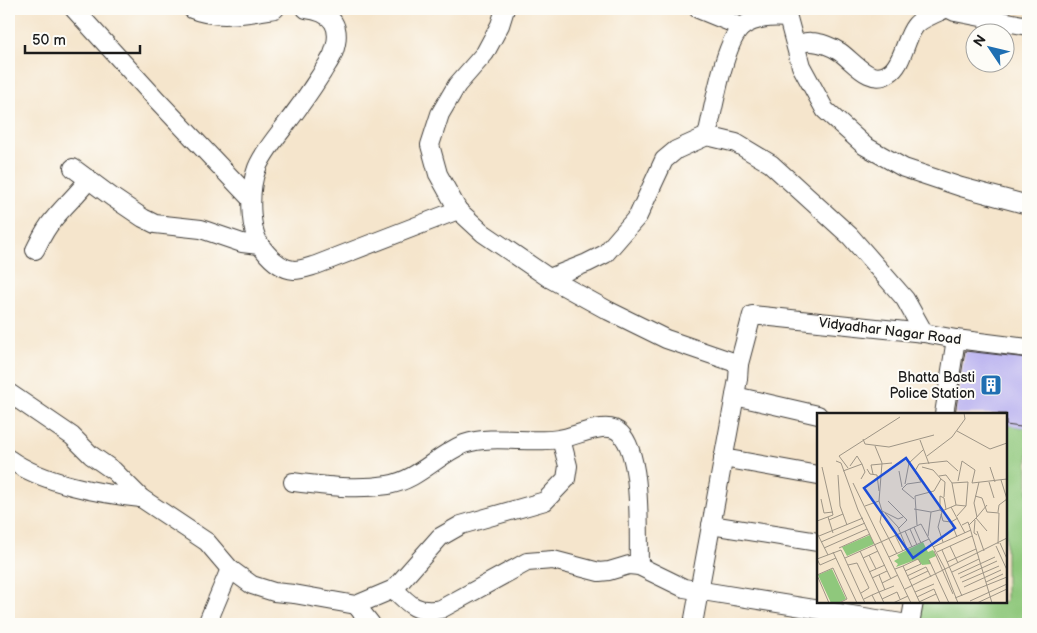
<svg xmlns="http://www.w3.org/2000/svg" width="1037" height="633" viewBox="0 0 1037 633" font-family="'Balsamiq Sans',sans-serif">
<rect width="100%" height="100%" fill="#fdfcf7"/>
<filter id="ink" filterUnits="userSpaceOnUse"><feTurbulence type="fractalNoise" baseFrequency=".02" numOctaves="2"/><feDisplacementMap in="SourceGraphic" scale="10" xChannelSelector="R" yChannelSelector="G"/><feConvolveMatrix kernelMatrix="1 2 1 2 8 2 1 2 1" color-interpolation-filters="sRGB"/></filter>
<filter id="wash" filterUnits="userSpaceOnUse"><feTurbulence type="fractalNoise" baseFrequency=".0096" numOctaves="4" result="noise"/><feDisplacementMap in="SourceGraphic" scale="20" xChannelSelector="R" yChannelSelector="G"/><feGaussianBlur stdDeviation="1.12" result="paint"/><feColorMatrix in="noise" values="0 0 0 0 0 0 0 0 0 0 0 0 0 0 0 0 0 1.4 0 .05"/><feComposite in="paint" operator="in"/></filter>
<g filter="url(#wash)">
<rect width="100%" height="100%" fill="#f5e5cc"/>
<path fill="#8fc87c" stroke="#56724c" d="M 1006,425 L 1028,428 L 1028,624 L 915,624 L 918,602 L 1006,602 Z"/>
<g id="blocks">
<path fill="#bdb6f0" d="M 965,351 L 1028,358 L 1028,428 L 1006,425 L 1006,414 L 955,414 Z"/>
</g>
</g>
<g filter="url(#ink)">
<use href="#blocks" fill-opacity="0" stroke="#3d3a36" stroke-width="1"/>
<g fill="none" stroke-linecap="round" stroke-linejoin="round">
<g stroke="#3d3a36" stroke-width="20">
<g id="minor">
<path d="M 74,9 L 157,100 L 251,199"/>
<path d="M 192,9 C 217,20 250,13 275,9"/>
<path d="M 306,9 C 333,12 343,27 333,54 C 331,60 325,67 322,73 C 310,92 298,109 284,127 C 275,139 263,153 257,168 C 249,189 248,231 263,249 C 270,258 281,269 294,270 C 301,270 309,267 316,265 L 458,210"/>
<path d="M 505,9 L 500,25 L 485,53 L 457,85 L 440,114 L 430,145 L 438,174 L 458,210 L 483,233 L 549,278 L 609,311 L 666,339 L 739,364"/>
<path d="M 698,9 L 742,27"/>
<path d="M 949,9 L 955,12 L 1028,26"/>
<path d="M 796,45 C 801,44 806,41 811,42 C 820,42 833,47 840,52 C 854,62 871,86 889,73 C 903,65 905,38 915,26 C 920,19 937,13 945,9"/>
<path d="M 73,168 L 112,197 L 143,218 L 155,224 L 201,229 L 242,243 L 259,245"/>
<path d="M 35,250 C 40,240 45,229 53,220 C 64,206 78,194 89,179"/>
<path d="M 549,278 L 587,263 L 605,254 L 638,216 L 664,160 L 676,150 L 707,136"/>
<path d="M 924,333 L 905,299 L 850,236 L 771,164 L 736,143 L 707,136 C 713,112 724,40 743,26 C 756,17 772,17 788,18 L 801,66 L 825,110 L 865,146 L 904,168 L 961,187 L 1028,205"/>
<path d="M 9,393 L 72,436 L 91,455 L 114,471 L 141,498 L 207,542 L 230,569"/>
<path d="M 735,396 L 818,415"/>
<path d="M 944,414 L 956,339"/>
<path d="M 723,458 L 818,475"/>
<path d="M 9,459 C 42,483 101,494 141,498"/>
<path d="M 293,482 C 325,486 356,490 388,485 C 418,480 437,455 464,444 C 494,434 528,444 559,439 C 576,437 607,419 620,433 C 643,455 638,533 639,566"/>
<path d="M 711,525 L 818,542"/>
<path d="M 394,589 C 409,605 418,614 441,609 L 527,562 L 553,560 L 599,572 L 609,571 L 629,565 L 639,566 L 684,588 L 908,624"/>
<path d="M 356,605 L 371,624"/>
<path d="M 207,624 L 230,569 L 252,585 L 274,592 L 294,594 L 356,605 L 394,589 L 440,537 L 461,525 L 545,501 L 566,479 L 568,466 L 561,439"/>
<path d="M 693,624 L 738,379 L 739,364 L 752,315 L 924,333 L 956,339 L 1028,348"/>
<path d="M 910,624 L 914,602"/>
</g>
</g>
<use href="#minor" stroke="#fff" stroke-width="18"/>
</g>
</g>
<defs>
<g id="building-square" transform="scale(1.125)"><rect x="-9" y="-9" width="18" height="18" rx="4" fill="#1f6fb2" stroke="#fdfcf7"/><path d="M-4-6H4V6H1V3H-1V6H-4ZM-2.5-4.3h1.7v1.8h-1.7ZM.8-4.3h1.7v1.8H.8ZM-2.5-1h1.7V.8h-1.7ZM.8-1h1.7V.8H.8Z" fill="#fff"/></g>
</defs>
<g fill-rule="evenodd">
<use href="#building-square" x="991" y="385"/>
</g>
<g text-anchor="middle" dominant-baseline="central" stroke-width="4" stroke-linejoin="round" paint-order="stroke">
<g font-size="14" fill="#1c1c1c" stroke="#fdfcf7">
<text transform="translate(890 331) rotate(7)">Vidyadhar Nagar Road</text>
</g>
<g font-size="14" fill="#1c1c1c" stroke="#fdfcf7" text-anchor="end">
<text x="975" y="377">Bhatta Basti<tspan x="975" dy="16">Police Station</tspan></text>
</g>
</g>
<g transform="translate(817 413)">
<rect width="190" height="190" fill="#f5e5cc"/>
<path d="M 53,122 L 57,131 L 30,143 L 25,134 ZM 106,129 L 111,139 L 116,137 L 119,143 L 112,146 L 114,151 L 105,152 L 101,146 L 79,154 L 81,151 L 77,148 L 82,145 L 80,142 ZM 15,156 L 29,186 L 21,190 L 14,190 L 1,162 Z" fill="#8fc87c"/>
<path fill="none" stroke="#9e9586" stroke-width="1" d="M 140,18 L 173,36 L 190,30M 46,26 L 48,31 L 72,34 L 117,22M 103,27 L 112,51M 58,33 L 65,50 L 62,88M 110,43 L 135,24 L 148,6 L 147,0M 19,48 L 24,50 L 41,97 L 74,166M 33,53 L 40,43 L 45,51M 173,54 L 178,69M 31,55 L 22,43 L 83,4M 50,56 L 53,61 L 60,62 L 62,78M 26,58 L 45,51M 82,58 L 85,74M 56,61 L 54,52 L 75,50M 21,62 L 23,93 L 30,112M 122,63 L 129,62 L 135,70 L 139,92M 44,66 L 48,59 L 45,51M 124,66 L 128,69 L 127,84M 141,68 L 145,48 L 158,57 L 155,70 L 190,66M 172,69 L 177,85M 36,70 L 94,190M 135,70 L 151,69 L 149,93 L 140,103M 88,71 L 92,50 L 106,37M 158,83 L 165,85 L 170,99 L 182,100 L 181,131M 4,86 L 7,100 L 16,99M 97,86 L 85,76 L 90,71 L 104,69 L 98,58 L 102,51 L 130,48 L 141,58M 71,88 L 90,107 L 82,115M 48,93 L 62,88 L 65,98 L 81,106 L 86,104M 134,94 L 148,120M 97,96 L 114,99M 123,97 L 123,83 L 127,85 L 129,96M 65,98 L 63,109 L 80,141M 125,98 L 139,92 L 149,93M 181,99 L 182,92 L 190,86 L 184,67M 68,100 L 81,114 L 90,136M 124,101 L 126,108 L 134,109M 11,104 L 16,120M 160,104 L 170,92M 159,105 L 170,118M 12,107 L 26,101M 158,107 L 157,120 L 160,122M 0,108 L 16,102 L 5,54M 100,112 L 98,83 L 117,78 L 124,66 L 116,57 L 105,54M 145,112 L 151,109 L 153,115 L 175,190M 152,112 L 160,104 L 157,90 L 162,69M 97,114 L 104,130M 93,116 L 100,132M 88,118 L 95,134M 160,118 L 167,138M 0,120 L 11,142M 78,122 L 86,138M 2,123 L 46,105M 111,123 L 114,99 L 123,97 L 125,99 L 121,114 L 126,129M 140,124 L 134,109 L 141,105M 4,129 L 48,110M 183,130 L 190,146M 133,133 L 141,150M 179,133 L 190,157M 116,134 L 154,117M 7,135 L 50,116M 22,135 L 53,121M 125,137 L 145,183M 43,138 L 62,179 L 77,173M 117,138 L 136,181M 16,139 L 40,190M 120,139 L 155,123M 52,142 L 59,156M 72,144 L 112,126M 28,145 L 104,111 L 127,154 L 141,190M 46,145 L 61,138M 0,146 L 24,137 L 48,190M 0,146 L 3,152 L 19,145M 112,147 L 132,190M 130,149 L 159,136M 31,152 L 40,150 L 52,175 L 44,180M 86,153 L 101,146 L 104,151 L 88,158M 78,156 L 86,153 L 103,190M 52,159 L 68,152M 135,159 L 162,146M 141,161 L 178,144M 0,162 L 16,155 L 30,186 L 22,190M 0,162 L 12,190M 62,162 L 68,177M 90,163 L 109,154 L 114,164M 55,165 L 70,158M 143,165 L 180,148M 92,167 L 111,158M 145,169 L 182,153M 169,169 L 186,161M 65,170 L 81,162M 147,174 L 184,157M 88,176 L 190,125M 98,179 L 117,171M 55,182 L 62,179 L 67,190M 100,184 L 117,176 L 123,190M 138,185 L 190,164M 47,186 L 55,182 L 59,190M 65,186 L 80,179 L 83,186M 153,188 L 190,171M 102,189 L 119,181M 76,190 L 91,183M 160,190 L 190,176"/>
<path fill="#1d4ed8" fill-opacity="0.15" stroke="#1d4ed8" stroke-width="2.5" d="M 89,45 L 138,115 L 96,145 L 47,75 Z"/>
<rect width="190" height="190" fill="none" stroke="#1c1c1c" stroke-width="2.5"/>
</g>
<rect width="1037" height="633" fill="none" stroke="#fdfcf7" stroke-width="30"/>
<g transform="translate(990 48) rotate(305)"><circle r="24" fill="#fdfcf7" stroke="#a3a29f"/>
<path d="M0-4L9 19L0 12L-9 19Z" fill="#1f6fb2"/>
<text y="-8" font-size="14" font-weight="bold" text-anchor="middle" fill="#1c1c1c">N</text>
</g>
<path d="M25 45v8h115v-8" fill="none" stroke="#1c1c1c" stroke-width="2.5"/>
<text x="32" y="45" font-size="15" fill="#1c1c1c" stroke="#fdfcf7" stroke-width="4" paint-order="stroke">50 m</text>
</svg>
